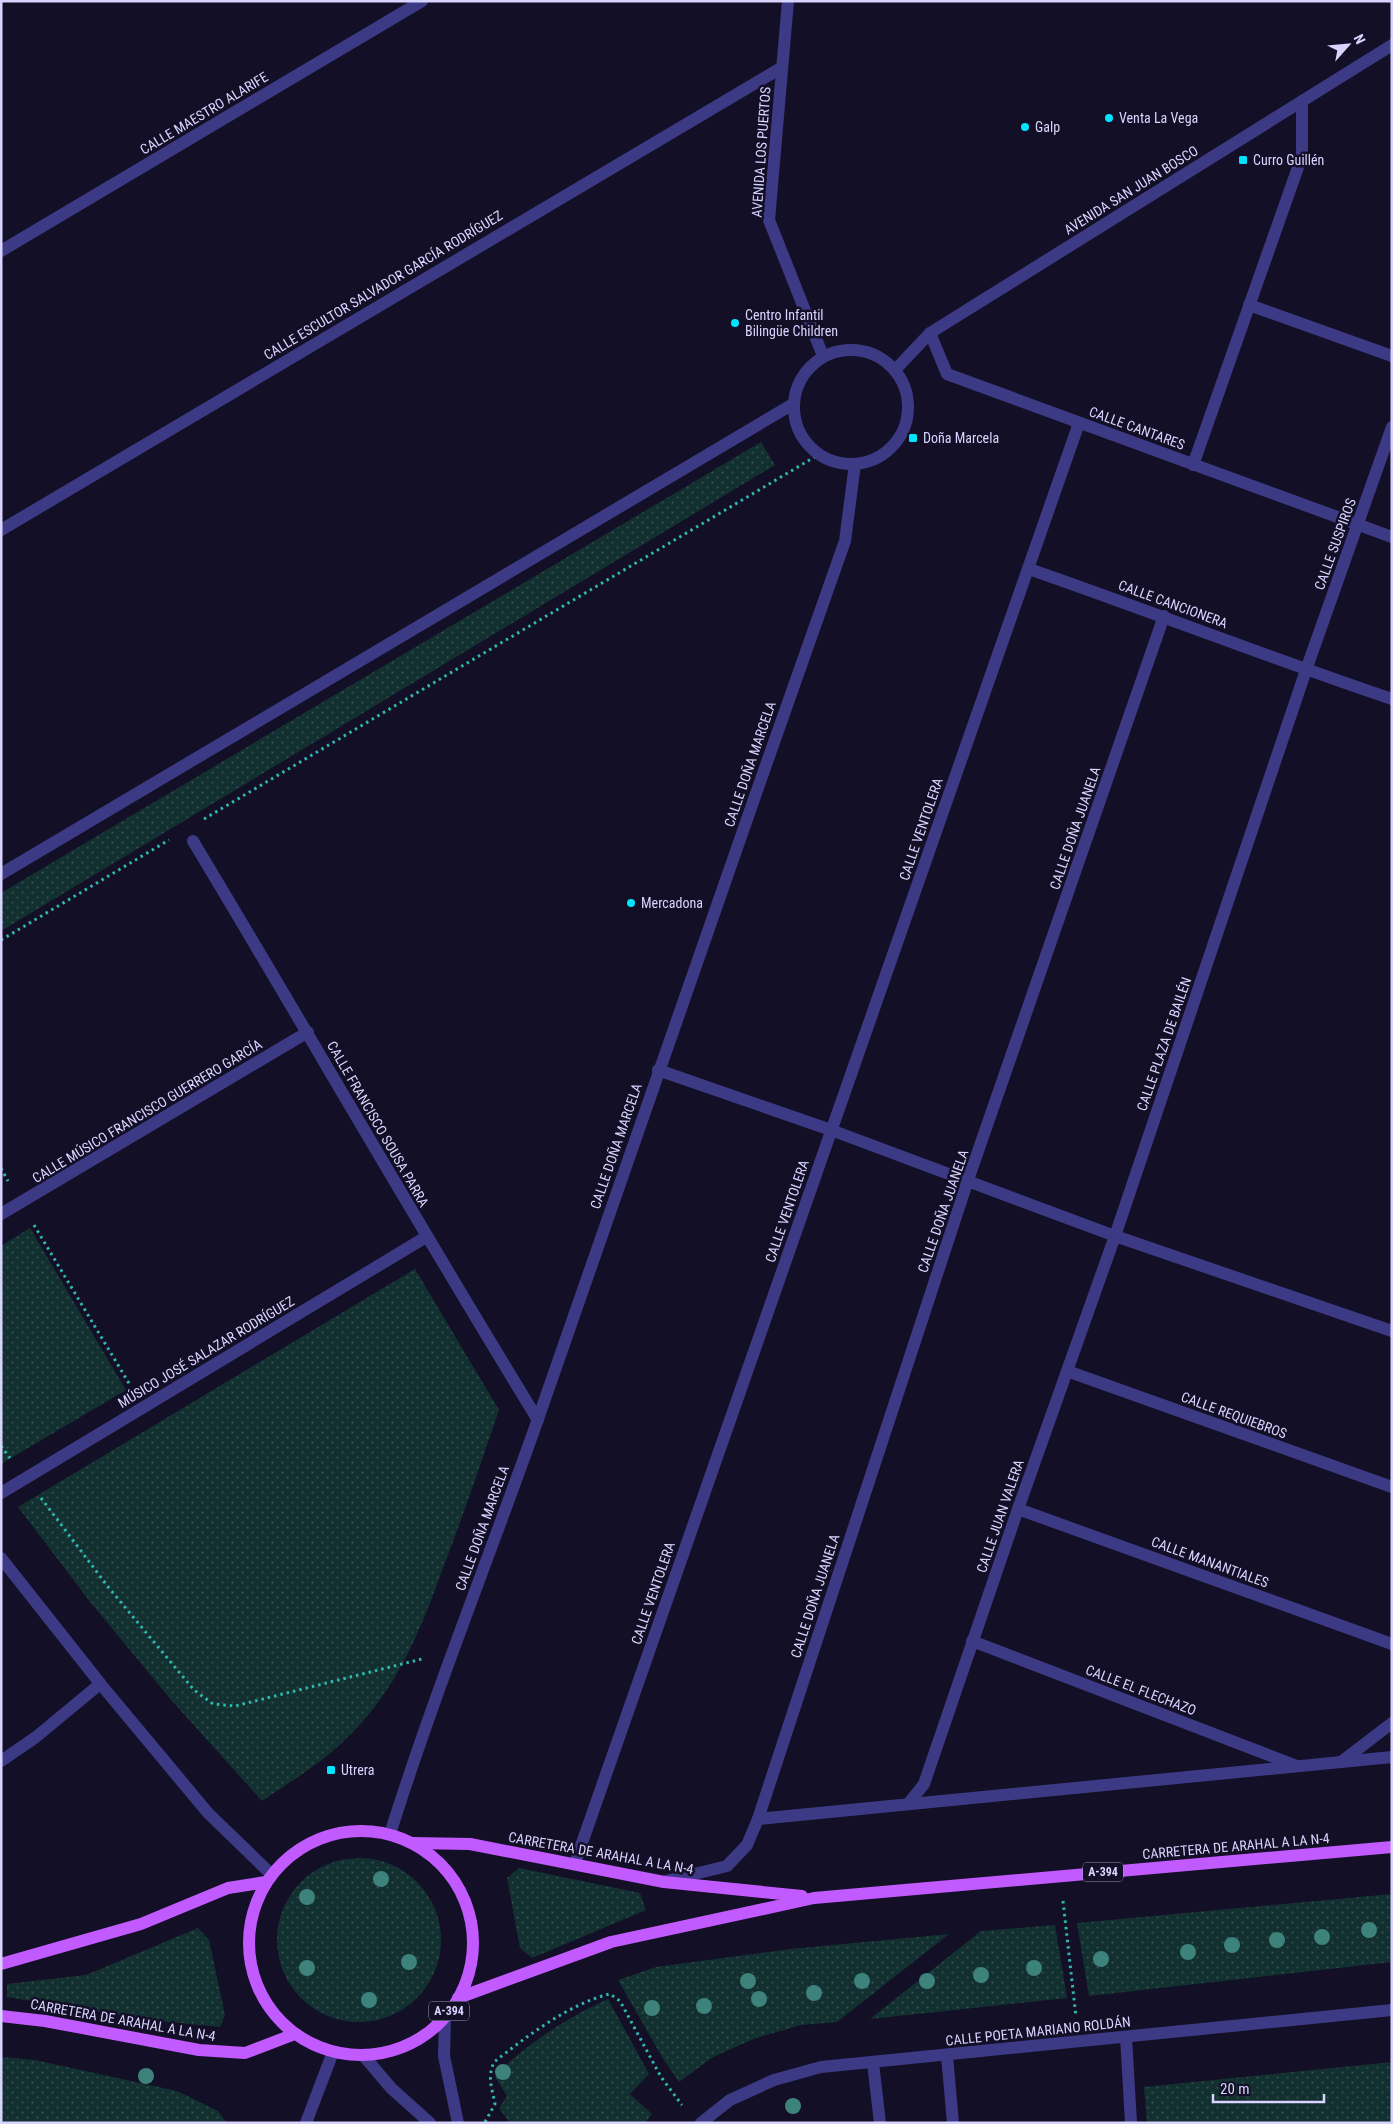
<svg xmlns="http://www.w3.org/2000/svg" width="1393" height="2124" viewBox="0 0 1393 2124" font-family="'Roboto Condensed',sans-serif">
<defs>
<pattern id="grass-dots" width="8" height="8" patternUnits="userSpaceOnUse" patternTransform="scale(1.25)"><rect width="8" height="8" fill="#12302f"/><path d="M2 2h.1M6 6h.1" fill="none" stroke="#344d4e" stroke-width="1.8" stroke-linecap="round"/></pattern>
</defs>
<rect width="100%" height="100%" fill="#130f26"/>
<g fill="url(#grass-dots)">
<path d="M 761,442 L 775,465 L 1,931 L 1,893 Z"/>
<path d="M 30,1228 L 126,1390 L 1,1464 L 1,1246 Z"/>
<path d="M 415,1269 L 499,1410 C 481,1463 463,1516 443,1568 C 419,1634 397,1690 345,1740 C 320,1764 290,1782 262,1801 L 172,1701 L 91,1603 L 18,1507 Z"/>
<circle cx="359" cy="1940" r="82"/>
<path d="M 519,1868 L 640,1893 L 646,1910 L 532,1958 L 520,1948 L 507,1878 Z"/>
<path d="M 1392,1894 L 1392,1962 L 1089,1996 L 1077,1923 Z"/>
<path d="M 1055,1925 L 1067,1998 L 870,2019 L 981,1931 Z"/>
<path d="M 198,1928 L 209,1940 L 225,2015 L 220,2027 L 157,2021 L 7,1997 L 7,1984 L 86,1975 Z"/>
<path d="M 949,1934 L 837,2022 L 801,2025 L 756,2038 L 713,2057 L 679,2082 L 662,2057 L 618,1980 L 656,1967 L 791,1949 Z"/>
<path d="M 608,1999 L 649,2074 L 630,2094 L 652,2114 L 645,2123 L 510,2123 L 499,2108 L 507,2096 L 495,2077 L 498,2072 C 532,2041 566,2018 608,1999 Z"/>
<path d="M 1,2057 L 35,2060 L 177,2091 L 218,2111 L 227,2123 L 1,2123 Z"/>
<path d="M 1392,2062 L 1392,2123 L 1147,2123 L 1144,2087 Z"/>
</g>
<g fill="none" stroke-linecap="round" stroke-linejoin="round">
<g stroke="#2fb8b0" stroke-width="3" stroke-dasharray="2.5 4" stroke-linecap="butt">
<path d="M 204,819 L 818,455"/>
<path d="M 1,940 L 169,840"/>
<path d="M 1,1168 L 8,1181"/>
<path d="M 34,1225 L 130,1385"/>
<path d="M 1,1446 L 10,1458"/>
<path d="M 41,1498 L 109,1588 L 194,1690 L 213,1704 L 235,1706 L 422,1659"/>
<path d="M 1063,1901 L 1076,2017"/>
<path d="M 485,2122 L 495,2104 C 492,2088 487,2078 494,2062 C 526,2037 570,2003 610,1994 L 620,2001 L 661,2077 L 682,2105"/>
</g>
<g stroke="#3d3a85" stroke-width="12">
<path d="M 788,1 L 769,220 L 823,356"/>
<path d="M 1,251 L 422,1"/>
<path d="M 1249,305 L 1392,356"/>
<path d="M 930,333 L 947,374 L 1392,537"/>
<circle cx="851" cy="407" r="57"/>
<path d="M 895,370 L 930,333 L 1392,45"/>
<path d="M 1193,465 L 1302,156 L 1302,101"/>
<path d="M 1,530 L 781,68"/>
<path d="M 1029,569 C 1150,611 1270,658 1392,699"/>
<path d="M 193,841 C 309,1034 420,1228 538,1420"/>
<path d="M 1,874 L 793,404"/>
<path d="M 658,1070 L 831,1130 L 1115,1236 L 1392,1331"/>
<path d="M 1,1214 L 308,1032"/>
<path d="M 1067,1371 L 1392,1487"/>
<path d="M 1,1493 L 426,1237"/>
<path d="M 1018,1509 L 1392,1644"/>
<path d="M 1,1558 L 103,1687 L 208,1813 L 271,1874"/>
<path d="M 972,1641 L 1297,1766"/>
<path d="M 1,1761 L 36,1737 L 100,1684"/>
<path d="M 1341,1762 L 1392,1723"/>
<path d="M 909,1803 L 924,1784 L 1018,1509 L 1115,1236 L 1306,670 L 1392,427"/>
<path d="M 758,1819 L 968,1180 L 1164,616"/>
<path d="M 390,1834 C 434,1694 489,1558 538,1419 C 641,1126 741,833 845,541 L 855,464"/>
<path d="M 575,1863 L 1079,423"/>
<path d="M 666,1881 L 727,1866 L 747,1845 L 758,1819 L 1392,1757"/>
<path d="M 445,2018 L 444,2056 L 458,2123"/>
<path d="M 1126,2037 L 1131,2123"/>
<path d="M 363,2055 L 391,2088 L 430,2123"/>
<path d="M 947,2056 L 953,2123"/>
<path d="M 873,2063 L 880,2123"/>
<path d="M 306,2123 L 333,2052"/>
<path d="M 701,2123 L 730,2100 L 774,2080 L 821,2067 L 1392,2010"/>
</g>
<g stroke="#c25bff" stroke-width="12">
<circle cx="361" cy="1943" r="112"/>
<path d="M 412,1843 L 470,1844 L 664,1882 L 802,1896"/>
<path d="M 1,1964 L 141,1924 L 228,1888 L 266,1882"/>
<path d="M 458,1998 L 611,1942 L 814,1898 L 1392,1847"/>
<path d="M 1,2016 L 45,2021 L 199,2050 L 245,2053 L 295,2034"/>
</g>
</g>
<g fill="#3d827b">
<circle cx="381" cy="1879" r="8"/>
<circle cx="307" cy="1897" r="8"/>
<circle cx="1369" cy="1930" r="8"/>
<circle cx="1322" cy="1937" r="8"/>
<circle cx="1277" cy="1940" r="8"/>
<circle cx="1232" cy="1945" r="8"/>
<circle cx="1188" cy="1952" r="8"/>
<circle cx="1101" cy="1959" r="8"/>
<circle cx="409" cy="1962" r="8"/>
<circle cx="307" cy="1968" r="8"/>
<circle cx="1034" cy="1968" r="8"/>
<circle cx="981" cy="1975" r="8"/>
<circle cx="748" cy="1981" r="8"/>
<circle cx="862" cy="1981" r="8"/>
<circle cx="927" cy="1981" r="8"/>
<circle cx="814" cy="1993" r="8"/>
<circle cx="759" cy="1999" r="8"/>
<circle cx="369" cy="2000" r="8"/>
<circle cx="704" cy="2006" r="8"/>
<circle cx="652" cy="2008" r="8"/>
<circle cx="503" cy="2072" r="8"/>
<circle cx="146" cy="2076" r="8"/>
<circle cx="793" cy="2106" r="8"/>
</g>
<g fill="#00e5ff" stroke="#130f26" stroke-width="2">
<circle cx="1109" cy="118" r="5"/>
<circle cx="1025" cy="127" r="5"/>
<rect x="1238" y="155" width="10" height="10" rx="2.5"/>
<circle cx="735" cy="323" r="5"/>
<rect x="908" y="433" width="10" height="10" rx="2.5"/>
<circle cx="631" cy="903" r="5"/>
<rect x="326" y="1765" width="10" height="10" rx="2.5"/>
</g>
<g text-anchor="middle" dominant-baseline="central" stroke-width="5" stroke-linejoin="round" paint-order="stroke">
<g fill="#130f26" stroke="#9e99be" stroke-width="1">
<rect x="1083" y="1862.5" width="40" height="19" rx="4"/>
<rect x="429" y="2001.5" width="40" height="19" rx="4"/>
</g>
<g font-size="12" font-weight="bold" fill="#d9d4ff">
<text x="1103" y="1872">A-394</text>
<text x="449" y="2011">A-394</text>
</g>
<g font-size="14" fill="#d9d4ff" stroke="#130f26">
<text transform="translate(204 113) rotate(-31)">CALLE MAESTRO ALARIFE</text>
<text transform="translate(761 152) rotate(-86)">AVENIDA LOS PUERTOS</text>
<text transform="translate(1131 190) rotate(-32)">AVENIDA SAN JUAN BOSCO</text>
<text transform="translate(383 285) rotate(-31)">CALLE ESCULTOR SALVADOR GARCÍA RODRÍGUEZ</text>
<text transform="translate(1137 428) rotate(20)">CALLE CANTARES</text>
<text transform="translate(1335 544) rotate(-70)">CALLE SUSPIROS</text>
<text transform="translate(1173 604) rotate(20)">CALLE CANCIONERA</text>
<text transform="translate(750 764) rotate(-71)">CALLE DOÑA MARCELA</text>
<text transform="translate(1075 828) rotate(-71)">CALLE DOÑA JUANELA</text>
<text transform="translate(921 829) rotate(-71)">CALLE VENTOLERA</text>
<text transform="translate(1164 1044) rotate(-71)">CALLE PLAZA DE BAILÉN</text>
<text transform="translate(147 1111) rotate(-31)">CALLE MÚSICO FRANCISCO GUERRERO GARCÍA</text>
<text transform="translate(378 1124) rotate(60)">CALLE FRANCISCO SOUSA PARRA</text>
<text transform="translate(616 1146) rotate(-71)">CALLE DOÑA MARCELA</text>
<text transform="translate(787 1211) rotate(-71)">CALLE VENTOLERA</text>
<text transform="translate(943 1211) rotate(-71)">CALLE DOÑA JUANELA</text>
<text transform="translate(206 1352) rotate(-31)">MÚSICO JOSÉ SALAZAR RODRÍGUEZ</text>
<text transform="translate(1234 1415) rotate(20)">CALLE REQUIEBROS</text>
<text transform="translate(1000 1516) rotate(-71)">CALLE JUAN VALERA</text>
<text transform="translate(482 1528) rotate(-70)">CALLE DOÑA MARCELA</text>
<text transform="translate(1210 1562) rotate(20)">CALLE MANANTIALES</text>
<text transform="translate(653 1593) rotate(-71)">CALLE VENTOLERA</text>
<text transform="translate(815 1596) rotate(-72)">CALLE DOÑA JUANELA</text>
<text transform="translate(1141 1690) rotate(21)">CALLE EL FLECHAZO</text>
<text transform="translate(1236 1846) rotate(-5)">CARRETERA DE ARAHAL A LA N-4</text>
<text transform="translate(601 1853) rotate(10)">CARRETERA DE ARAHAL A LA N-4</text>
<text transform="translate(123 2020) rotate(10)">CARRETERA DE ARAHAL A LA N-4</text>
<text transform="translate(1038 2031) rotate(-6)">CALLE POETA MARIANO ROLDÁN</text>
</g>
<g font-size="14" fill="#d9d4ff" stroke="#130f26" text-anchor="start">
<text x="1119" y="118">Venta La Vega</text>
<text x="1035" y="127">Galp</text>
<text x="1253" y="160">Curro Guillén</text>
<text x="745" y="315">Centro Infantil<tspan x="745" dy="16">Bilingüe Children</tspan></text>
<text x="923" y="438">Doña Marcela</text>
<text x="641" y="903">Mercadona</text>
<text x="341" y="1770">Utrera</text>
</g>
</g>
<rect width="1393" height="2124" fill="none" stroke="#d9d4ff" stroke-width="5"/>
<g transform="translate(1348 45) rotate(63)" stroke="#130f26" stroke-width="4" paint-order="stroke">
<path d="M0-4L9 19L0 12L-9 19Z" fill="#d9d4ff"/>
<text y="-8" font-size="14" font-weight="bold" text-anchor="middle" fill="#d9d4ff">N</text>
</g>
<path d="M1213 2094v8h111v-8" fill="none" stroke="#d9d4ff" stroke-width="2.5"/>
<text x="1220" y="2094" font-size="15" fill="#d9d4ff" stroke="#130f26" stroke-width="4" paint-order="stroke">20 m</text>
</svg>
